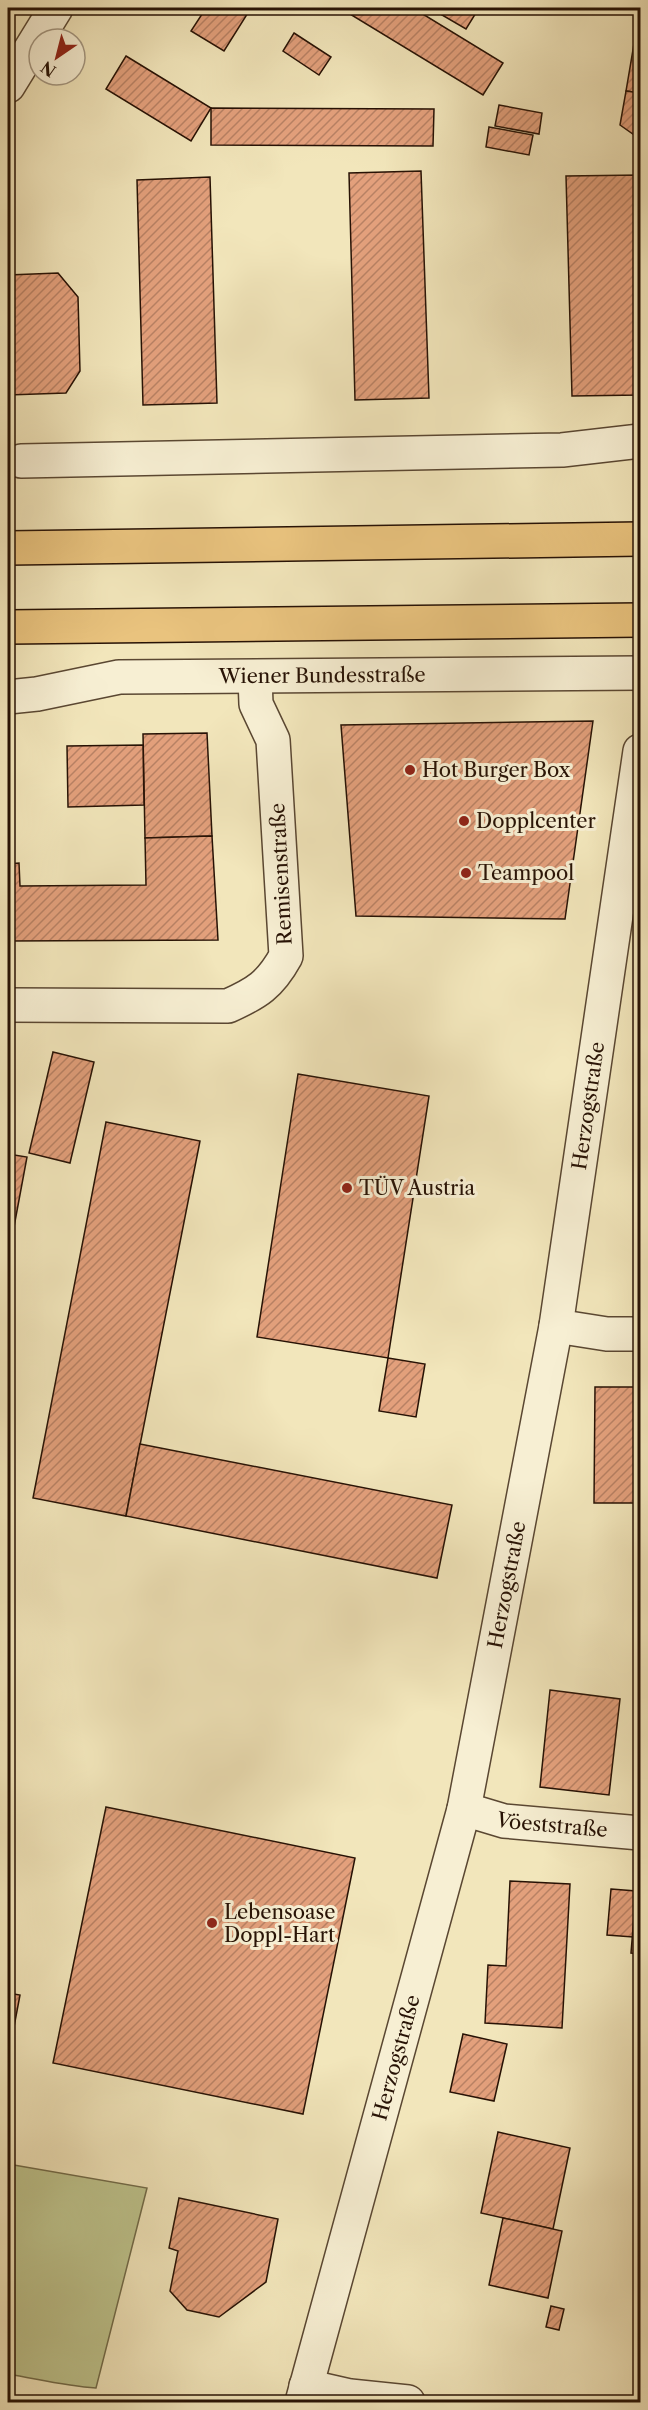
<svg xmlns="http://www.w3.org/2000/svg" width="648" height="2410" viewBox="0 0 648 2410" font-family="'Libre Caslon Text',serif">
<defs>
<pattern id="building-hatch" width="6" height="6" patternUnits="userSpaceOnUse" patternTransform="scale(1.5)"><rect width="6" height="6" fill="#e3a07c"/><path d="M-1 1l2-2M0 6l6-6M5 7l2-2" fill="none" stroke="#b88164"/></pattern>
</defs>
<rect width="100%" height="100%" fill="#f2e6bb"/>
<filter id="stains"><feTurbulence type="fractalNoise" baseFrequency=".00333" numOctaves="4"/><feColorMatrix values="0 0 0 0 .2 0 0 0 0 .09 0 0 0 0 .02 0 0 0 .5 -.17"/></filter>
<radialGradient id="worn" r=".72"><stop offset=".6" stop-color="#630" stop-opacity="0"/><stop offset="1" stop-color="#630" stop-opacity=".3"/></radialGradient>
<path fill="#bec48d" stroke="#726b49" stroke-width="1.5" d="M 8,2164 L 147,2188 L 96,2388 C 65,2386 38,2379 8,2374 Z"/>
<g fill="url(#building-hatch)" stroke="#271205" stroke-width="1.5">
<path d="M 206,8 L 251,8 L 224,51 L 191,31 Z"/>
<path d="M 340,8 L 413,8 L 503,63 L 483,95 Z"/>
<path d="M 430,8 L 479,8 L 466,29 Z"/>
<path d="M 637,26 L 640,27 L 640,93 L 626,91 Z"/>
<path d="M 294,33 L 331,57 L 319,75 L 283,51 Z"/>
<path d="M 126,56 L 211,108 L 191,141 L 106,89 Z"/>
<path d="M 626,91 L 640,93 L 640,139 L 620,125 Z"/>
<path d="M 499,105 L 542,113 L 539,134 L 495,126 Z"/>
<path d="M 211,108 L 434,109 L 433,146 L 211,145 Z"/>
<path d="M 489,127 L 533,135 L 529,155 L 486,147 Z"/>
<path d="M 421,171 L 429,398 L 355,400 L 349,173 Z"/>
<path d="M 640,175 L 640,395 L 572,396 L 566,176 Z"/>
<path d="M 210,177 L 217,403 L 143,405 L 137,180 Z"/>
<path d="M 58,273 L 78,297 L 80,371 L 66,393 L 8,395 L 8,275 Z"/>
<path d="M 593,721 L 565,919 L 356,916 L 341,725 Z"/>
<path d="M 207,733 L 212,836 L 145,838 L 143,734 Z"/>
<path d="M 143,745 L 144,805 L 68,807 L 67,746 Z"/>
<path d="M 212,836 L 218,940 L 8,941 L 8,864 L 19,863 L 20,886 L 146,885 L 145,838 Z"/>
<path d="M 53,1052 L 94,1062 L 70,1163 L 29,1153 Z"/>
<path d="M 298,1074 L 429,1096 L 388,1358 L 257,1337 Z"/>
<path d="M 106,1122 L 200,1141 L 126,1516 L 33,1498 Z"/>
<path d="M 8,1154 L 27,1157 L 8,1259 Z"/>
<path d="M 388,1358 L 425,1364 L 416,1417 L 379,1411 Z"/>
<path d="M 595,1387 L 640,1387 L 640,1503 L 594,1503 Z"/>
<path d="M 140,1444 L 452,1505 L 437,1578 L 126,1516 Z"/>
<path d="M 550,1690 L 620,1699 L 609,1795 L 540,1787 Z"/>
<path d="M 106,1807 L 355,1858 L 303,2114 L 53,2063 Z"/>
<path d="M 510,1881 L 570,1884 L 562,2028 L 485,2023 L 488,1965 L 506,1966 Z"/>
<path d="M 611,1889 L 636,1891 L 633,1937 L 607,1935 Z"/>
<path d="M 636,1891 L 640,1892 L 640,1954 L 631,1953 Z"/>
<path d="M 8,1993 L 20,1995 L 10,2048 L 8,2047 Z"/>
<path d="M 463,2034 L 507,2044 L 494,2101 L 450,2092 Z"/>
<path d="M 498,2132 L 570,2148 L 553,2229 L 481,2213 Z"/>
<path d="M 179,2198 L 278,2219 L 266,2282 L 219,2317 L 187,2310 L 170,2291 L 178,2251 L 169,2248 Z"/>
<path d="M 503,2218 L 562,2231 L 548,2298 L 489,2285 Z"/>
<path d="M 551,2306 L 564,2309 L 559,2330 L 546,2327 Z"/>
</g>
<g fill="none" stroke-linecap="round" stroke-linejoin="round">
<g stroke="#5a4732" stroke-width="36">
<g id="minor">
<path d="M 8,86 L 56,8"/>
<path d="M 21,461 L 562,450 L 640,441"/>
<path id="s1" d="M 8,697 L 37,694 L 119,677 L 640,673"/>
<path d="M 8,1005 L 228,1006 C 257,993 270,985 286,956 L 273,740 L 256,704 L 255,677"/>
<path d="M 556,1326 L 607,1334 L 640,1334"/>
<path id="s2" d="M 464,1809 L 504,1821 L 640,1833"/>
<path d="M 306,2386 L 350,2396 L 408,2402"/>
<path id="s3" d="M 302,2402 L 464,1809 L 556,1326 L 640,751"/>
</g>
</g>
<g stroke="#271205" stroke-width="36">
<g id="major">
<path d="M 8,548 L 640,539"/>
<path d="M 8,627 L 640,620"/>
</g>
</g>
<use href="#minor" stroke="#f7efd3" stroke-width="33"/>
<use href="#major" stroke="#e9c37e" stroke-width="33"/>
</g>
<g fill="#8f2418" stroke="#f7efd3" stroke-width="2">
<circle cx="410" cy="770" r="6"/>
<circle cx="464" cy="821" r="6"/>
<circle cx="466" cy="873" r="6"/>
<circle cx="347" cy="1188" r="6"/>
<circle cx="212" cy="1923" r="6"/>
</g>
<g text-anchor="middle" dominant-baseline="central" stroke-width="6" stroke-linejoin="round" paint-order="stroke">
<g font-size="20" fill="#271205" stroke="#f7efd3">
<text stroke="none"><textPath href="#s1" startOffset="316">Wiener Bundesstraße</textPath></text>
<text transform="translate(281 874) rotate(-93)">Remisenstraße</text>
<text stroke="none"><textPath href="#s3" startOffset="1329">Herzogstraße</textPath></text>
<text stroke="none"><textPath href="#s3" startOffset="843">Herzogstraße</textPath></text>
<text stroke="none"><textPath href="#s2" startOffset="90">Vöeststraße</textPath></text>
<text stroke="none"><textPath href="#s3" startOffset="357">Herzogstraße</textPath></text>
</g>
<g font-size="20" fill="#271205" stroke="#f7efd3" text-anchor="start">
<text x="422" y="770">Hot Burger Box</text>
<text x="476" y="821">Dopplcenter</text>
<text x="478" y="873">Teampool</text>
<text x="359" y="1188">TÜV Austria</text>
<text x="224" y="1912">Lebensoase<tspan x="224" dy="23">Doppl-Hart</tspan></text>
</g>
</g>
<rect width="648" height="2410" fill="none" stroke="#f2e6bb" stroke-width="30"/>
<rect x="9" y="9" width="630" height="2392" fill="none" stroke="#271205" stroke-width="3"/>
<rect x="15" y="15" width="618" height="2380" fill="none" stroke="#271205" stroke-width="1.5"/>
<g transform="translate(57 57) rotate(215)"><circle r="28" fill="#f7efd3" stroke="#a49781" stroke-width="1.5"/>
<path d="M0-4.5L10 22L0 15L-10 22Z" fill="#8f2418"/>
<text y="-9" font-size="16" font-weight="bold" text-anchor="middle" fill="#271205">N</text>
</g>
<rect width="100%" height="100%" filter="url(#stains)"/>
<rect width="100%" height="100%" fill="url(#worn)"/>
</svg>
